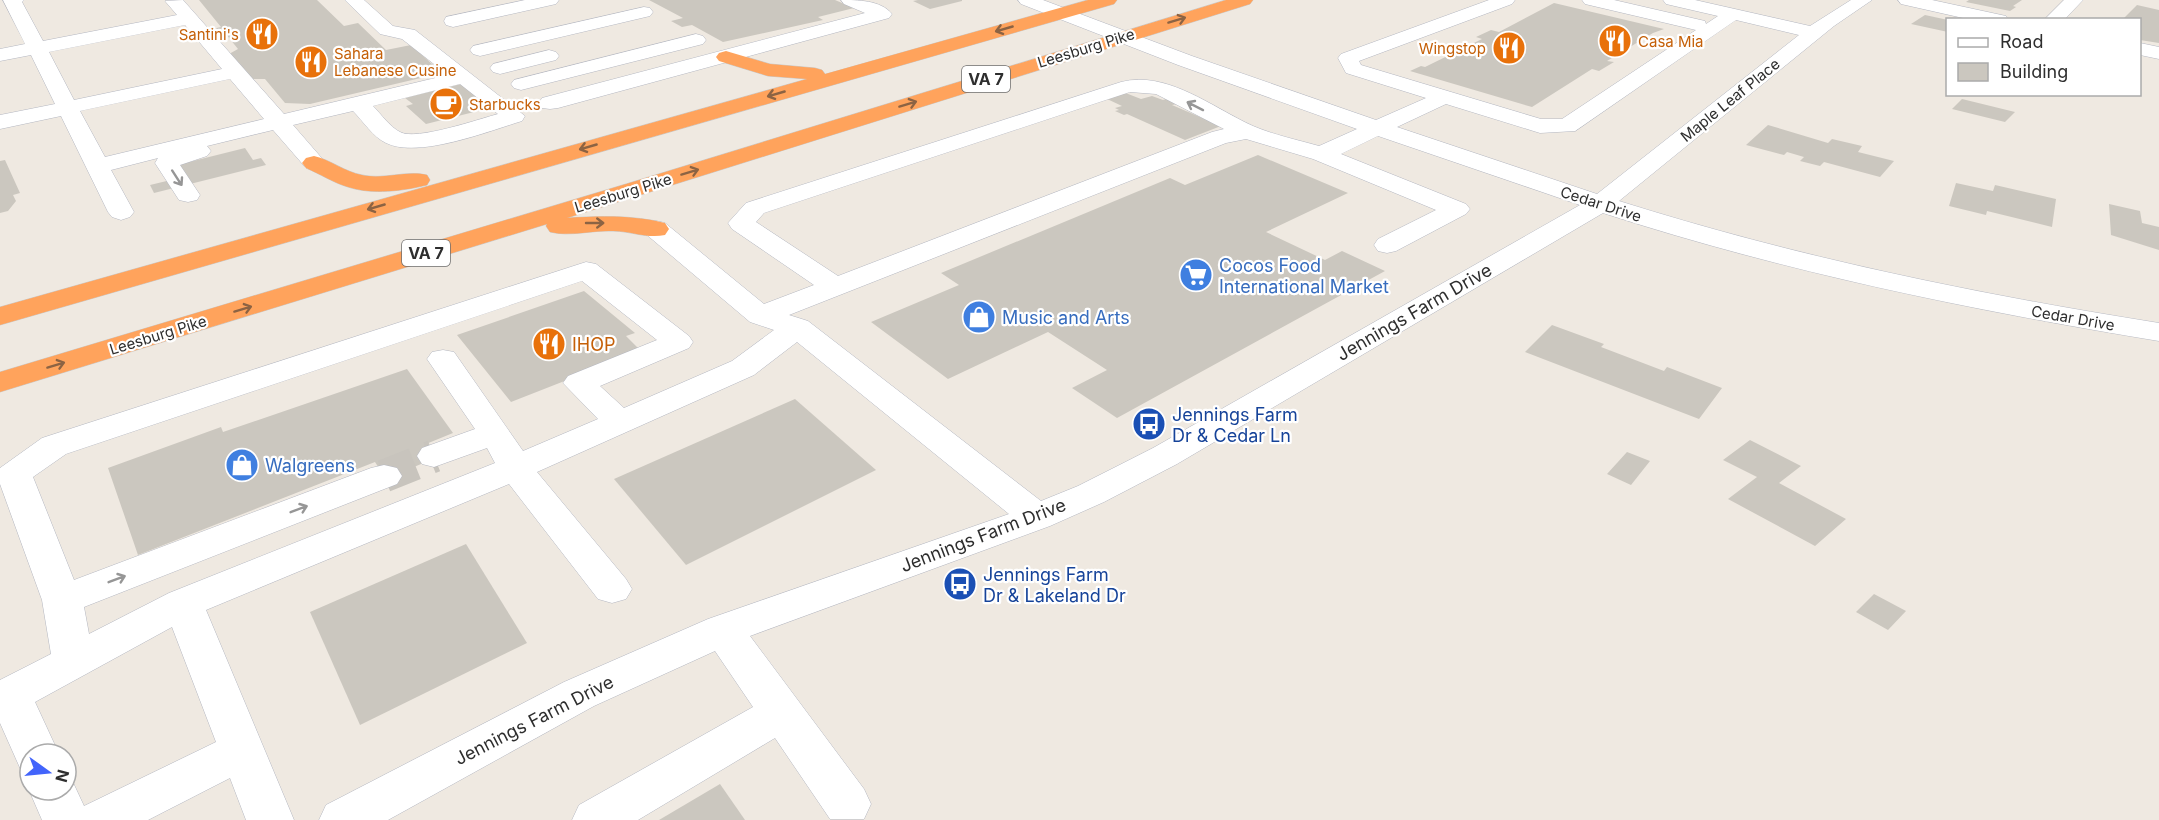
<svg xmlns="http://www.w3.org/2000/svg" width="2159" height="820" viewBox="0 0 2159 820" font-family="Inter,sans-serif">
<rect width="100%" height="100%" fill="#efe9e1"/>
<g fill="#cbc7bf">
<path d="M 199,0 L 317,0 L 344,26 L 358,23 L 386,50 L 411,45 L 442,73 L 310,104 L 285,103 L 265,79 L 248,79 L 229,54 L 238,49 L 226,34 L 214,37 L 208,30 L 221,27 Z"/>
<path d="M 649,0 L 835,0 L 854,8 L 818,17 L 823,20 L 723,42 L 692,25 L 682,27 L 671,21 L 683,18 Z"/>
<path d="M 918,0 L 962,0 L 962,1 L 930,9 L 913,1 Z"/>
<path d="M 1969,0 L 2022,0 L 2013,6 L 2016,7 L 2010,11 L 1966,2 Z"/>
<path d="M 1554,3 L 1664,29 L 1653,33 L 1607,61 L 1614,62 L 1599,71 L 1592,69 L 1532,107 L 1410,71 L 1421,66 L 1425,67 L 1482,39 L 1476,37 L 1491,30 L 1499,32 Z"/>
<path d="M 2137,5 L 2159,10 L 2159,43 L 2140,40 L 2140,20 L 2122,20 Z"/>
<path d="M 1925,15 L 1948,20 L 1948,32 L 1911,24 Z"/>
<path d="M 461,84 L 484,103 L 480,104 L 486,109 L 426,124 L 406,106 L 413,104 L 405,98 Z"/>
<path d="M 1123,92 L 1141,99 L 1152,96 L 1163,100 L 1166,99 L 1177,104 L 1172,105 L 1221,126 L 1185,140 L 1127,114 L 1124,115 L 1115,111 L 1119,110 L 1115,108 L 1122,106 L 1105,98 Z"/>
<path d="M 1962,99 L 2015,112 L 2005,122 L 1952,109 Z"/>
<path d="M 1768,125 L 1828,143 L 1832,139 L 1862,146 L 1858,152 L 1894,161 L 1880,177 L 1824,162 L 1820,166 L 1800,161 L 1804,157 L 1787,152 L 1784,155 L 1746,145 Z"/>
<path d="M 245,148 L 253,160 L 261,158 L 266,165 L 154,193 L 150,185 L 175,179 L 169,167 Z"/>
<path d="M 1258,155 L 1348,193 L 1266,232 L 1325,260 L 1342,251 L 1385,271 L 1117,418 L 1072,388 L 1107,370 L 1048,332 L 948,379 L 871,322 L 959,285 L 941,273 L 1170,178 L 1185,185 Z"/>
<path d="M 5,160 L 20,193 L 13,195 L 16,201 L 8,211 L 0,213 L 0,161 Z"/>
<path d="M 1956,183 L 1993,191 L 1995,185 L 2056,199 L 2052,227 L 1987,211 L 1986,215 L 1949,206 Z"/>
<path d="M 2109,204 L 2140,211 L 2142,223 L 2159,227 L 2159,250 L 2111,235 Z"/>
<path d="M 584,291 L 635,333 L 626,336 L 641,351 L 511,402 L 457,335 Z"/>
<path d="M 1552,325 L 1604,344 L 1601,347 L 1664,371 L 1667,367 L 1722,388 L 1699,419 L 1525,352 Z"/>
<path d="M 407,369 L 453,433 L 426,444 L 435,458 L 386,479 L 375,462 L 138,555 L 108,468 L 221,427 L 223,432 Z"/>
<path d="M 795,399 L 876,470 L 686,565 L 614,479 Z"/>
<path d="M 1750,440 L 1801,466 L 1779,483 L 1846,519 L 1815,546 L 1728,499 L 1757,477 L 1723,460 Z"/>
<path d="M 1627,452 L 1650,461 L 1631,485 L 1607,474 Z"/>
<path d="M 466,544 L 527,643 L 360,725 L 310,612 Z"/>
<path d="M 1874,594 L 1906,611 L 1888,630 L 1856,612 Z"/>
<path d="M 720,784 L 745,820 L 659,820 Z"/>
</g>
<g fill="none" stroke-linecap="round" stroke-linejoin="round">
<path stroke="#c8c4bd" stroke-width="33" stroke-dasharray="33 16" stroke-linecap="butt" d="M 384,476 L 434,456"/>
<g stroke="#b4b7c1" stroke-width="1">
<g id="minor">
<path d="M 3,0 L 24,0 L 22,2 L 43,41 L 177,15 L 165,1 L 183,0 L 284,114 L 448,75 L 402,39 L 380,34 L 345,0 L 364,0 L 393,26 L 415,30 L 525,116 L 522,121 C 489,131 418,159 386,143 C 373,137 363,121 353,111 L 293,125 L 326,163 L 322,168 L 314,170 L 306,168 L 273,130 L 207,146 L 211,151 L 207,156 L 180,165 L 200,195 L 197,200 L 188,202 L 179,200 L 155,163 L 158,158 L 111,170 L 134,212 L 130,217 L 121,220 L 112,217 L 108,212 L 61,116 L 0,129 L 0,115 L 55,104 L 31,55 L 0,61 L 0,49 L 25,44 ZM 185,25 L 222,69 L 74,100 L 49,52 ZM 230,79 L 264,119 L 105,157 L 80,111 ZM 460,84 L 498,114 C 479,119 416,141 400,132 C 390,127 381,114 373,106 Z"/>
<path d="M 525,0 L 559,0 L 556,4 L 453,27 L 446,25 L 444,21 L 446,17 Z"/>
<path d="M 841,0 C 857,0 881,0 892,14 L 889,18 L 558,108 L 550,109 L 542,108 L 539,103 L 542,98 L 865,13 L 844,4 Z"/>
<path d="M 1018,0 L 1043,0 L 1192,56 L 1376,120 L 1426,98 L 1346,73 L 1338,58 L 1341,54 L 1489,0 L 1515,0 L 1512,4 L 1359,61 L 1361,65 L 1541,119 L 1562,119 L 1696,30 L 1585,4 L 1582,0 L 1614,0 L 1705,21 L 1706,24 L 1718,16 L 1666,4 L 1663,0 L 1695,0 L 1810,26 L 1851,0 L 1872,0 L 1834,26 L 1619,201 C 1796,257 1976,294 2159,323 L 2159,341 C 1971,310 1785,272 1603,213 L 1177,464 L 1104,502 L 1050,526 L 750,636 L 864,789 L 871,804 L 864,819 L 830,819 L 775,738 L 638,820 L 572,820 L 579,805 L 753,707 L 715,651 L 594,706 L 388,820 L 319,820 L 326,805 L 564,682 L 708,619 L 1009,514 L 797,342 L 754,375 L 537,472 L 626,579 L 632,589 L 626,599 L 612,603 L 598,599 L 509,484 L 206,610 L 294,820 L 246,820 L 230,778 L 148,820 L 42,820 L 29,790 L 30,789 L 66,790 L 66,774 L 70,776 L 84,806 L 216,742 L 172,627 L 35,702 L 59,754 L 30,754 L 30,771 L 20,768 L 0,723 L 0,680 L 51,654 L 42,600 L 0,484 L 0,468 L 42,438 L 586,262 L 596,264 L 689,336 L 693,342 L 689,348 L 600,386 L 624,408 L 732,361 L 774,330 L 750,322 L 647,235 L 643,229 L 647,223 L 656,221 L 665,223 L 764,304 L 814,285 L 732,229 L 728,223 L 746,203 L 1121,82 C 1167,70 1213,108 1253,126 C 1274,135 1298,140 1319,146 L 1357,129 L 1178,65 L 1021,4 ZM 1736,20 L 1799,35 L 1597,194 L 1397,127 L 1446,104 L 1540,133 L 1575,131 ZM 1130,92 L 1156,94 L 1224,129 L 1212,132 L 838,276 L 756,222 L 764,213 ZM 1378,136 L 1580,205 L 1153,448 L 1078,486 L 1041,501 L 808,321 L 789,315 L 1226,143 L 1246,139 L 1313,159 L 1436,210 L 1378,239 L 1374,245 L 1378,251 L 1387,253 L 1396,251 L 1466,214 L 1470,209 L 1466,204 L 1341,154 ZM 582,281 L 657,340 L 568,376 L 563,383 L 598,419 L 523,451 L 454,352 L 443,350 L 432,352 L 427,359 L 475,429 L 422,448 L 417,456 L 422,464 L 434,467 L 487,448 L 495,463 L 169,593 L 89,634 L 84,607 L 397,484 L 402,476 L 397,468 L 384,465 L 371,468 L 74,580 L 33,477 L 66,454 Z"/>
<path d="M 1898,0 L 1932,0 L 2006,16 L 2008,20 L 1972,20 L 1901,4 Z"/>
<path d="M 2064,0 L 2083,0 L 2064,20 L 2044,20 Z"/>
<path d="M 644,7 L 650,8 L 653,12 L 650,16 L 480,56 L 473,54 L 470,50 L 473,46 Z"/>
<path d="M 696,34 L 703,36 L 706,40 L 703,44 L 521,90 L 514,88 L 511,84 L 514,80 Z"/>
<path d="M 2140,43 L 2159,47 L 2159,59 L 2140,55 Z"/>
<path d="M 549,50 L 556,52 L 559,56 L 556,60 L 500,74 L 493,72 L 490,68 L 493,64 Z"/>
</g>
</g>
<g stroke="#c9c9c9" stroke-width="1">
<g id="highway">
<path d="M 1088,0 L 1117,0 L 1114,4 L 0,325 L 0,307 L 807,79 L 768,76 L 719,61 L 716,57 L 719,53 L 726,51 L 770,64 L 815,68 L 822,70 L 825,74 Z"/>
<path d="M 1226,0 L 1253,0 L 1250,4 L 567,218 C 601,216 632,215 665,223 L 669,229 L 665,235 C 648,239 630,231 613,231 C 592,230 570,237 550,232 L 546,226 L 547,224 L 0,392 L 0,372 L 626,184 Z"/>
<path d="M 314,156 C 331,160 345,172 362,175 C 383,180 406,170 427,175 L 430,180 L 427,185 C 403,191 372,195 348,187 C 334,183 320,174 306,168 L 302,163 L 306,158 Z"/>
</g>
</g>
<use href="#minor" fill="#fff" fill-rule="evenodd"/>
<use href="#highway" fill="#ffa35c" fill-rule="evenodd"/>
</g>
<defs><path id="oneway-shaft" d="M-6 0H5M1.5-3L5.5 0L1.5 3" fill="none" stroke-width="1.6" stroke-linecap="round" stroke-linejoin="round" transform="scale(1.5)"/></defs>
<g stroke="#8c6343">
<use href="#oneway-shaft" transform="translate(1177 20) rotate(-17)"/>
<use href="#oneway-shaft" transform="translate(1004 29) rotate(164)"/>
<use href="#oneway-shaft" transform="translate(776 94) rotate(164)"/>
<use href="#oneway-shaft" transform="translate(908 104) rotate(-17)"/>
<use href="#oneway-shaft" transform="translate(588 147) rotate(164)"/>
<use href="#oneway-shaft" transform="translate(690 172) rotate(-17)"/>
<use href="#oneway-shaft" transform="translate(376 207) rotate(164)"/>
<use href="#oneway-shaft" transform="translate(595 223)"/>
<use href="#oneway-shaft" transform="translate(243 309) rotate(-17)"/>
<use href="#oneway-shaft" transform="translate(56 365) rotate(-17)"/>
</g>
<g stroke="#969696">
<use href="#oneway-shaft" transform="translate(1195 106) rotate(-153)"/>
<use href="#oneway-shaft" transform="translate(177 178) rotate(57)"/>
<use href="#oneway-shaft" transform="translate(299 509) rotate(-21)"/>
<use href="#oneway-shaft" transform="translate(117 579) rotate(-21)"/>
</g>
<defs>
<g id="restaurant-disc" transform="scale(1.725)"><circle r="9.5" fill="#e8710a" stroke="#fff"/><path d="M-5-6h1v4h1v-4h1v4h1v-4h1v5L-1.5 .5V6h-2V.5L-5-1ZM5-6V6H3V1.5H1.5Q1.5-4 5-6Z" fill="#fff"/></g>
<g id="cafe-disc" transform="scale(1.725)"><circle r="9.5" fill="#e8710a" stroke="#fff"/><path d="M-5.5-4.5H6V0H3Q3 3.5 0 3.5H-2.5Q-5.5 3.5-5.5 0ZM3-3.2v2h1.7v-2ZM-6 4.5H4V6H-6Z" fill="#fff"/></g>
<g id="supermarket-disc" transform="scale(1.725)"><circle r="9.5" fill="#3f7fe0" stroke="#fff"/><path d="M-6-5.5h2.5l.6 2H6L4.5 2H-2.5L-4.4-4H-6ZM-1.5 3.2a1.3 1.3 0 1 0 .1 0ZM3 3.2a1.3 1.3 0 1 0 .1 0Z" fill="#fff"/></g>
<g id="shop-disc" transform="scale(1.725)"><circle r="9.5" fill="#3f7fe0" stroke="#fff"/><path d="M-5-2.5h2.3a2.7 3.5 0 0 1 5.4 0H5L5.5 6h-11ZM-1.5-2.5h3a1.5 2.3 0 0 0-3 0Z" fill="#fff"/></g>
<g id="bus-disc" transform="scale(1.725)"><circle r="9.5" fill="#1a4fb4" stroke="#fff"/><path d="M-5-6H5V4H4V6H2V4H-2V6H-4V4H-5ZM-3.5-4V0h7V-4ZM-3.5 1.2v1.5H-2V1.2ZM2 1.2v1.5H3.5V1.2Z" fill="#fff"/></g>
</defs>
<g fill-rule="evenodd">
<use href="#restaurant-disc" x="262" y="34"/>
<use href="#restaurant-disc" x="1615" y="41"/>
<use href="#restaurant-disc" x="1509" y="48"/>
<use href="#restaurant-disc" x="311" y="62"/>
<use href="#cafe-disc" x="446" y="104"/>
<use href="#supermarket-disc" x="1196" y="275"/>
<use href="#shop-disc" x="979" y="317"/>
<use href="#restaurant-disc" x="549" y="344"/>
<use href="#bus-disc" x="1149" y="424"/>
<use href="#shop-disc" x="242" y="465"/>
<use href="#bus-disc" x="960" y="584"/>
</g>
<g text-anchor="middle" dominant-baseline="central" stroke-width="4.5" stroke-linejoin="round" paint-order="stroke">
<g font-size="15" fill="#c56008" stroke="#fff" text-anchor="start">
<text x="239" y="34" text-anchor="end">Santini's</text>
<text x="1638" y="41">Casa Mia</text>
<text x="1486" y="48" text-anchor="end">Wingstop</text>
<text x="334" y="53">Sahara<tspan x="334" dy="17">Lebanese Cusine</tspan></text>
<text x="469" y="104">Starbucks</text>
</g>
<g font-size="15" fill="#2e2e2e" stroke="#fff">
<text transform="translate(1086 48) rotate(-17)">Leesburg Pike</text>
<text transform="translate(1730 100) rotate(-39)">Maple Leaf Place</text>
<text transform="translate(623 193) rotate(-17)">Leesburg Pike</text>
<text transform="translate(1601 204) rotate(18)">Cedar Drive</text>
<text transform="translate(2073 318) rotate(10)">Cedar Drive</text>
<text transform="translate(158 335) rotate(-17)">Leesburg Pike</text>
</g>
<g fill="#fff" stroke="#6d6d6d" stroke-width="1.5">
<rect x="962" y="66" width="48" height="26" rx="4.5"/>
<rect x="402" y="240" width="48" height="26" rx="4.5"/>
</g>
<g font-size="16" font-weight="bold" fill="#2e2e2e">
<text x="986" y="79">VA 7</text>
<text x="426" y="253">VA 7</text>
</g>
<g font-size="18" fill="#366cbe" stroke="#fff" text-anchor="start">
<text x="1219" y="265">Cocos Food<tspan x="1219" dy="21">International Market</tspan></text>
<text x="1002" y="317">Music and Arts</text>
<text x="265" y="465">Walgreens</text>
</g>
<g font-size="18" fill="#2e2e2e" stroke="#fff">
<text transform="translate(1414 312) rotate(-30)">Jennings Farm Drive</text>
<text transform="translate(983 535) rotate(-21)">Jennings Farm Drive</text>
<text transform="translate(534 720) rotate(-27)">Jennings Farm Drive</text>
</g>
<g font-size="18" fill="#c56008" stroke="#fff" text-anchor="start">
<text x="572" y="344">IHOP</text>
</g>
<g font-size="18" fill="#164399" stroke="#fff" text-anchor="start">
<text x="1172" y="414">Jennings Farm<tspan x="1172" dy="21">Dr &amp; Cedar Ln</tspan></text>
<text x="983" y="574">Jennings Farm<tspan x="983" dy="21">Dr &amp; Lakeland Dr</tspan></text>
</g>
</g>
<rect x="1946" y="18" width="195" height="78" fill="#ffffff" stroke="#ababab" stroke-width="1.5"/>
<rect x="1958" y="38" width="30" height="9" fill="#ffffff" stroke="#ababab" stroke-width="1.5"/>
<text x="2000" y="48" font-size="18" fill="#2e2e2e">Road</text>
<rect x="1958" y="63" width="30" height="18" fill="#cbc7bf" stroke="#ababab" stroke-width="1.5"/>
<text x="2000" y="78" font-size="18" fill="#2e2e2e">Building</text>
<g transform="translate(48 772) rotate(105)"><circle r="28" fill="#ffffff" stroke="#ababab" stroke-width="1.5"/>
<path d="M0-4.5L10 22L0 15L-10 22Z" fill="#4264fb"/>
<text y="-9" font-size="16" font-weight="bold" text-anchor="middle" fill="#2e2e2e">N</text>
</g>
</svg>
